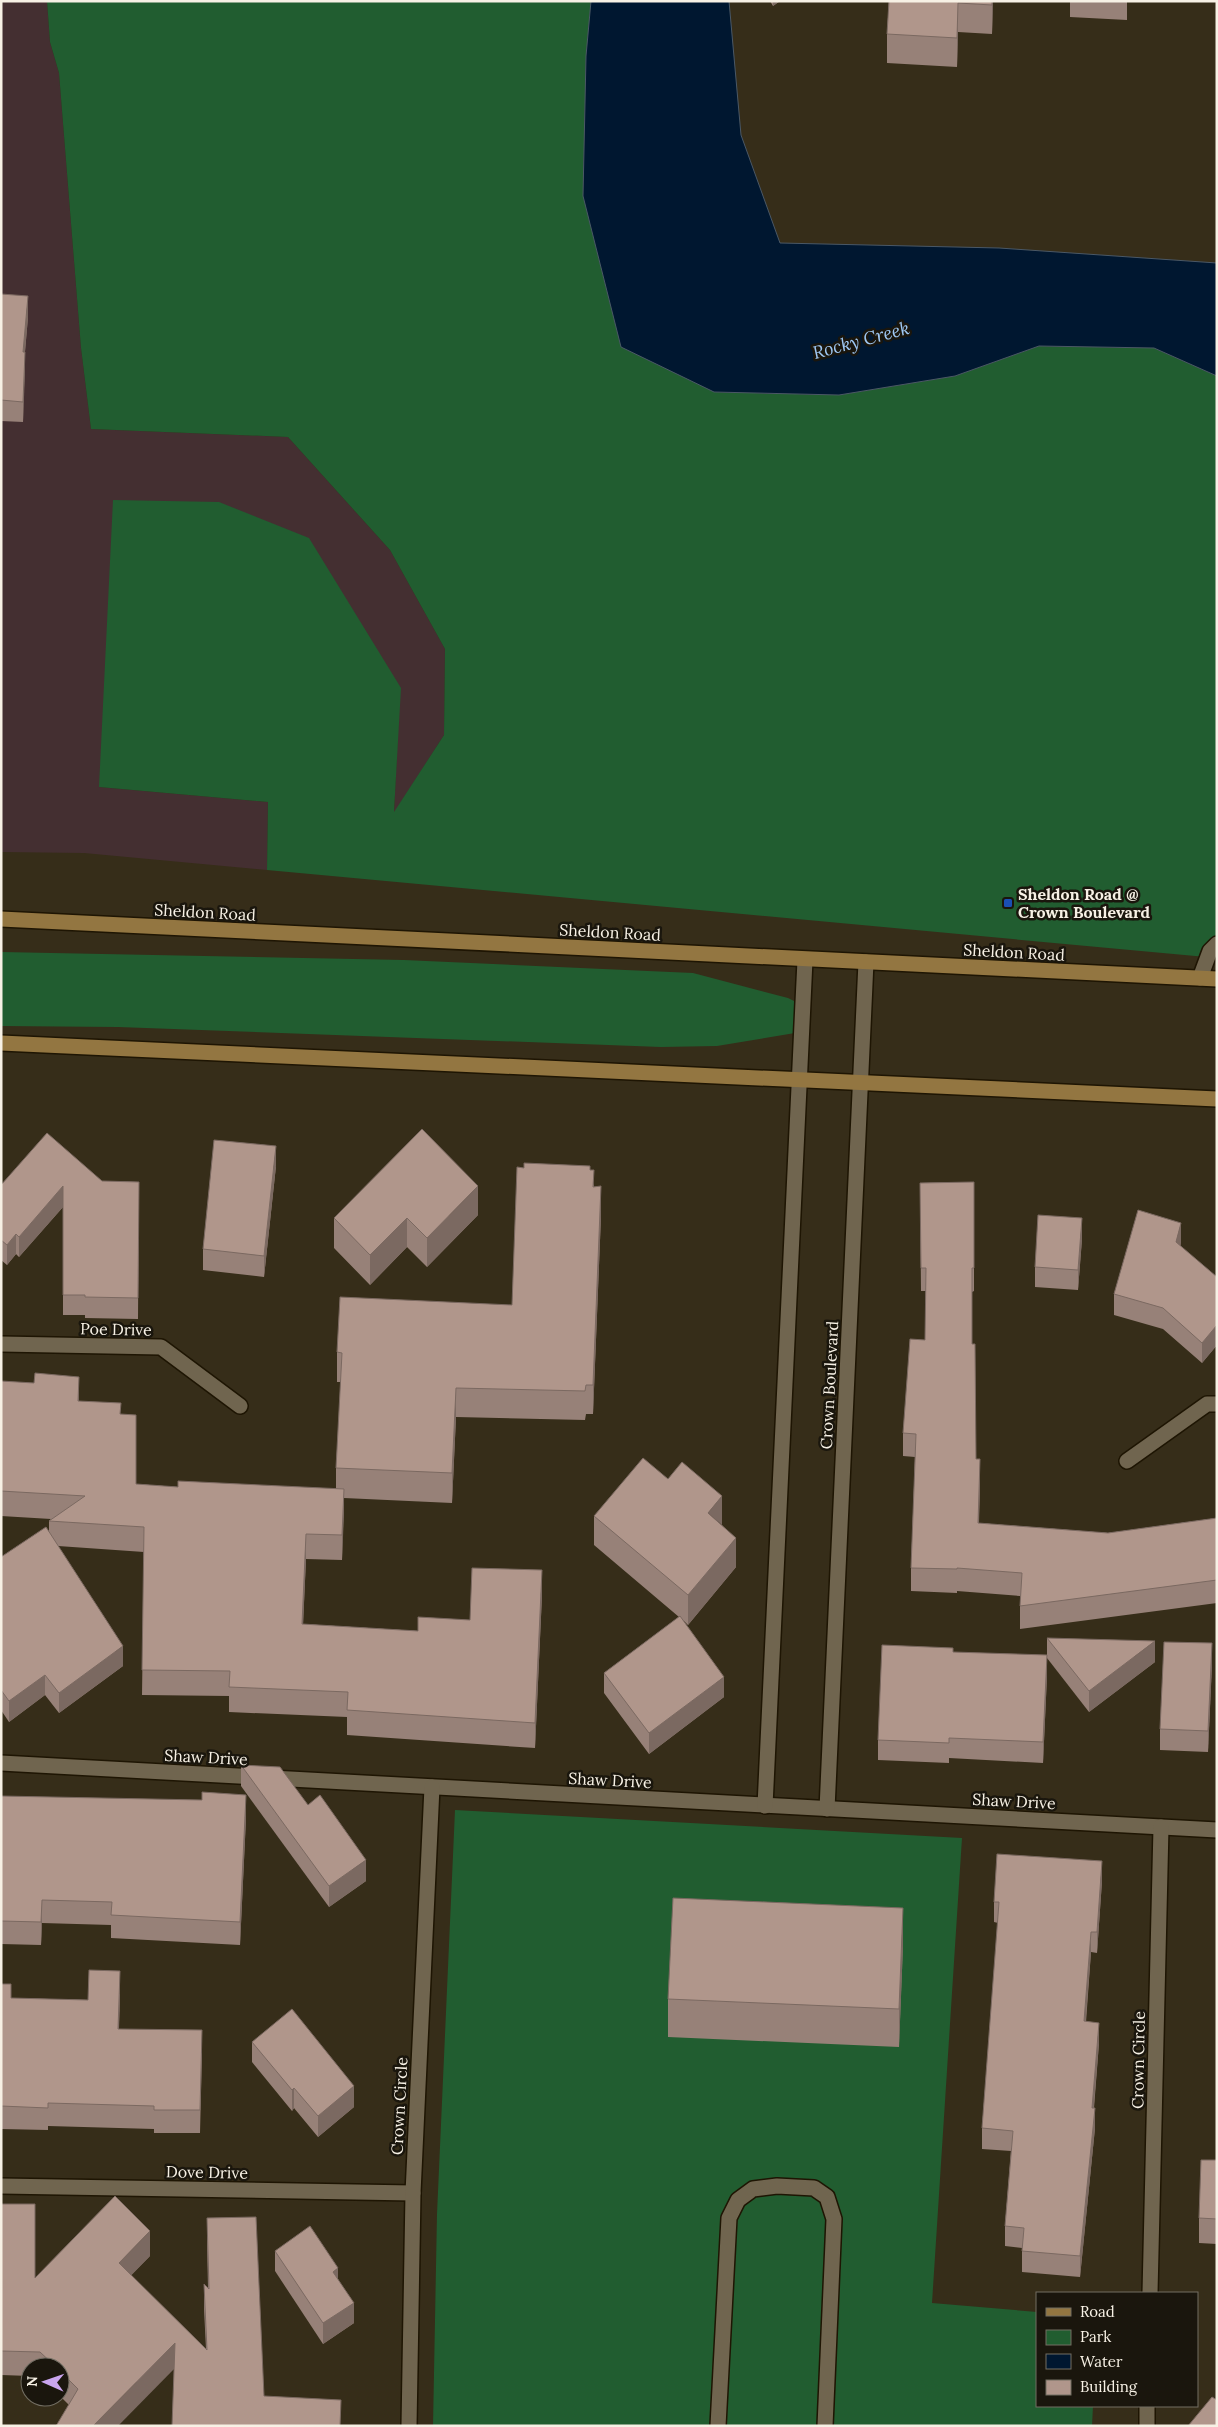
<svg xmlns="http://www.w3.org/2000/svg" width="1218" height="2427" viewBox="0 0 1218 2427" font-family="Lora,serif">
<rect width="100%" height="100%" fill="#362d19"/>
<path fill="#442f31" d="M 1,1 L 47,1 L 50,42 L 59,73 L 81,348 L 91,429 L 288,437 L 390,550 L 445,649 L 444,735 L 394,813 L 400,688 L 99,787 L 268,802 L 267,870 L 84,853 L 1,852 Z"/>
<g fill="#215d30">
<path d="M 47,1 L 591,1 L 586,56 L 583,196 L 714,392 L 839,395 L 955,376 L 1039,346 L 1154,348 L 1217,376 L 1217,958 L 267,870 L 268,802 L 99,787 L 113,500 L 219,502 L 309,538 L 401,688 L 394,812 L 444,735 L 445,649 L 390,550 L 288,437 L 91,429 L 81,348 L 59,73 L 50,42 Z"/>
<path d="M 1,952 L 404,960 L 693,973 L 788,998 L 806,1007 L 801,1032 L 717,1046 L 661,1047 L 118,1027 L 1,1026 Z"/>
<path d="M 455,1810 L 962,1838 L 932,2303 L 1037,2312 L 1037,2406 L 1093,2406 L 1092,2426 L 433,2426 L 437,2214 Z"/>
</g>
<path fill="#001730" stroke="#4a5866" d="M 591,1 L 729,1 L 741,135 L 780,243 L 999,248 L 1217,263 L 1217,376 L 1154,348 L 1039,346 L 955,376 L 839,395 L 714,392 L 621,347 L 583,196 L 586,56 Z"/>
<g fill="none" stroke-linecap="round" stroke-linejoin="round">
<g stroke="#1e1503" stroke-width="18">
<g id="lane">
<path d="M 1200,978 L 1210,951 L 1217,944"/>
<path d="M 718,2426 L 729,2218 L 738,2200 L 753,2189 L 777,2186 L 814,2188 L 827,2197 L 834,2219 L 825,2426"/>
</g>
</g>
<g stroke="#1e1503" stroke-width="18">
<g id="street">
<path d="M 1,1344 L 161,1347 L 240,1406"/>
<path d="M 1127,1461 L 1207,1404 L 1217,1404"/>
<path d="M 1,1763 L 1217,1830"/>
<path d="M 765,1806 L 805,960"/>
<path d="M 827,1809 L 866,962"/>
<path d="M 1,2186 L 413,2193"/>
<path d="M 1150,2293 L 1161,1827"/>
<path d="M 409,2426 L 413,2193 L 432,1787"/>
<path d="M 1147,2426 L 1147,2406"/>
</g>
</g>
<g stroke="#1e1503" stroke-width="18">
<g id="secondary">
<path d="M 1,919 L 1217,979"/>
<path d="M 1,1043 L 1217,1099"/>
</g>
</g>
<use href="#lane" stroke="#70654f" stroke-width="15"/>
<use href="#street" stroke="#70654f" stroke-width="15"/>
<use href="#secondary" stroke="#937641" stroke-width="15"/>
</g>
<g fill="#978178">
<path d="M 770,1 L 780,1 L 773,6 Z"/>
<path d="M 889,1 L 993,1 L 992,34 L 958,32 L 957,67 L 887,63 L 887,34 Z"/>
<path d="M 1070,1 L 1127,1 L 1127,20 L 1070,17 Z"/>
<path d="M 1,294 L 28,317 L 25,352 L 23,422 L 1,421 Z"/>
<path d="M 276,1166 L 264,1277 L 203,1270 L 203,1249 Z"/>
<path d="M 590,1170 L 601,1216 L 593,1414 L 586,1414 L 585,1420 L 456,1417 L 452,1503 L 344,1498 L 342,1560 L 306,1559 L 303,1624 L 418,1631 L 470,1620 L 542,1595 L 535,1748 L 347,1735 L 347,1717 L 229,1712 L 229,1696 L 142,1695 L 144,1552 L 58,1546 L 123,1666 L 59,1713 L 45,1695 L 9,1722 L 1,1710 L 1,1557 L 49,1532 L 49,1521 L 51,1519 L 1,1516 L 1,1381 L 79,1401 L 121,1414 L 136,1484 L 178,1487 L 336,1489 L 336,1468 L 341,1382 L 337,1382 L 337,1352 L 512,1305 Z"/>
<path d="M 102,1181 L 139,1182 L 138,1319 L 85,1318 L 85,1315 L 63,1315 L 63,1207 L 19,1257 L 16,1254 L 7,1265 L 1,1260 L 1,1185 Z"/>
<path d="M 974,1182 L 974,1291 L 972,1292 L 972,1344 L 976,1459 L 980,1483 L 979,1523 L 1108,1533 L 1217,1518 L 1217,1603 L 1020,1629 L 1020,1596 L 957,1591 L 957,1593 L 911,1591 L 911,1568 L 915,1457 L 903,1456 L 903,1433 L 925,1340 L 926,1291 L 921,1291 L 920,1183 Z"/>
<path d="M 478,1215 L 427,1267 L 407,1247 L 370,1285 L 334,1248 L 334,1218 Z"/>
<path d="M 1082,1239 L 1078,1290 L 1035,1287 L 1035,1267 Z"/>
<path d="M 1181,1243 L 1180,1246 L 1217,1277 L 1217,1345 L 1202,1363 L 1163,1329 L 1114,1315 L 1114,1294 Z"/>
<path d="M 594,1516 L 722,1525 L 736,1567 L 688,1625 L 683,1620 L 724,1697 L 649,1754 L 604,1693 L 604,1673 L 679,1617 L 594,1545 Z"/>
<path d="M 1047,1638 L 1155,1662 L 1089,1712 L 1047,1658 Z"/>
<path d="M 1212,1664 L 1208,1752 L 1160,1750 L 1160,1729 Z"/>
<path d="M 1047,1676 L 1043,1763 L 949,1758 L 949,1763 L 878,1760 L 878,1740 Z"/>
<path d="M 241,1765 L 366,1881 L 329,1907 L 241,1786 Z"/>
<path d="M 1,1796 L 246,1818 L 240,1945 L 111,1938 L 111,1925 L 42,1923 L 41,1945 L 1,1944 Z"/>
<path d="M 1102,1881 L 1097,1953 L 1091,1952 L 1086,2022 L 1099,2043 L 1094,2108 L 1095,2128 L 1080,2277 L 1022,2272 L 1022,2248 L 1005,2246 L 1005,2226 L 1011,2151 L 982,2149 L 982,2128 L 998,1923 L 994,1922 L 994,1902 Z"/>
<path d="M 903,1945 L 899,2047 L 668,2037 L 668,1999 Z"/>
<path d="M 1,1984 L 11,1998 L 88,2000 L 120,1994 L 119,2029 L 202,2053 L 200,2133 L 154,2133 L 154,2129 L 48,2126 L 48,2130 L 1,2129 Z"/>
<path d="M 252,2042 L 354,2107 L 318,2137 L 294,2108 L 292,2111 L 252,2062 Z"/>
<path d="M 1217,2160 L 1217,2244 L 1199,2243 L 1199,2218 Z"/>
<path d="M 1,2204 L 35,2278 L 150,2256 L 131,2275 L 206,2349 L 204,2309 L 204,2284 L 208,2288 L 207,2243 L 207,2218 L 264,2396 L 341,2426 L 174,2369 L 69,2405 L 60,2396 L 60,2367 L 30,2367 L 30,2376 L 1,2375 Z"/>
<path d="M 275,2251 L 338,2279 L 354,2323 L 323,2344 L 275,2271 Z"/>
</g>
<g fill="#7b6961">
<path d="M 773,1 L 780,1 L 773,6 Z"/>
<path d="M 992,1 L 993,1 L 992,34 Z"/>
<path d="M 958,3 L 958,32 L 957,67 L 957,38 Z"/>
<path d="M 28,296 L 28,317 L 23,373 L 23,352 Z"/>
<path d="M 25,352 L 25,373 L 23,422 L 23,402 Z"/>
<path d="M 276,1146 L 276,1166 L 264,1277 L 264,1256 Z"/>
<path d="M 63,1186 L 63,1207 L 19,1257 L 19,1237 Z"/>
<path d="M 478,1186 L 478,1215 L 427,1267 L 427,1238 Z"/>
<path d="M 601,1186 L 601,1216 L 593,1414 L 593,1385 Z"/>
<path d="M 407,1218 L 407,1247 L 370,1285 L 370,1255 Z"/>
<path d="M 1082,1218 L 1082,1239 L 1078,1290 L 1078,1270 Z"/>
<path d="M 1181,1223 L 1181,1243 L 1176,1262 L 1176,1242 Z"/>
<path d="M 16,1234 L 16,1254 L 7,1265 L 7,1245 Z"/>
<path d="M 1217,1325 L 1217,1345 L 1202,1363 L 1202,1343 Z"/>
<path d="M 79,1377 L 79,1401 L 78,1401 Z"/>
<path d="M 456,1388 L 456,1417 L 452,1503 L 452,1473 Z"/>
<path d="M 980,1459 L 980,1483 L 978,1546 L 978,1523 Z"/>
<path d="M 344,1489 L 344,1514 L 342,1560 L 342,1535 Z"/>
<path d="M 722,1496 L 722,1525 L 708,1513 Z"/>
<path d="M 306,1534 L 306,1559 L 302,1649 L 302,1624 Z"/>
<path d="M 736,1538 L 736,1567 L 688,1625 L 688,1595 Z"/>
<path d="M 542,1570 L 542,1595 L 535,1748 L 535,1723 Z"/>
<path d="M 1155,1641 L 1155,1662 L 1089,1712 L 1089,1691 Z"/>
<path d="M 1212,1643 L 1212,1664 L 1208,1752 L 1208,1731 Z"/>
<path d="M 123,1646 L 123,1666 L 59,1713 L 59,1693 Z"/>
<path d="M 1047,1655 L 1047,1676 L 1043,1763 L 1043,1742 Z"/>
<path d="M 45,1675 L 45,1695 L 9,1722 L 9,1701 Z"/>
<path d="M 724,1677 L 724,1697 L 649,1754 L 649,1733 Z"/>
<path d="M 246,1795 L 246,1818 L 240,1945 L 240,1922 Z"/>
<path d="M 366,1860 L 366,1881 L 329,1907 L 329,1886 Z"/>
<path d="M 1102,1861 L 1102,1881 L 1097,1953 L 1097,1932 Z"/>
<path d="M 42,1900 L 42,1923 L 41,1945 L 41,1922 Z"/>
<path d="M 903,1908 L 903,1945 L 899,2047 L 899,2009 Z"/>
<path d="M 1091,1932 L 1091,1952 L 1084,2042 L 1084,2021 Z"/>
<path d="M 120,1971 L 120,1994 L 118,2052 L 118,2029 Z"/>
<path d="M 1099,2023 L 1099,2043 L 1092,2128 L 1092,2108 Z"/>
<path d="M 354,2086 L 354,2107 L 318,2137 L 318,2116 Z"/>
<path d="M 294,2088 L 294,2108 L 292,2111 L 292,2090 Z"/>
<path d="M 1095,2108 L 1095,2128 L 1080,2277 L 1080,2256 Z"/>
<path d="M 150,2231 L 150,2256 L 119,2288 L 119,2263 Z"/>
<path d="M 338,2268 L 338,2289 L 333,2272 Z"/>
<path d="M 354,2303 L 354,2323 L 323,2344 L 323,2323 Z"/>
<path d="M 175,2343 L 175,2368 L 118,2426 L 93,2426 Z"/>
</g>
<g fill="#b0968b" stroke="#7b6961">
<path d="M 889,1 L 992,1 L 992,5 L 958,3 L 957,38 L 887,34 Z"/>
<path d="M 1,294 L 28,296 L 23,352 L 25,352 L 23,402 L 1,400 Z"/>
<path d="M 422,1129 L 478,1186 L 427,1238 L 407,1218 L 370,1255 L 334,1218 Z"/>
<path d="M 47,1133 L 102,1181 L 139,1182 L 138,1298 L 85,1297 L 85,1295 L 63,1295 L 63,1186 L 19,1237 L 16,1234 L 7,1245 L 1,1240 L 1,1185 Z"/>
<path d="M 214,1140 L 276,1146 L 264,1256 L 203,1249 Z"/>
<path d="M 524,1163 L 590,1166 L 590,1170 L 594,1170 L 593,1187 L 601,1186 L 593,1385 L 586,1385 L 585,1391 L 456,1388 L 452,1473 L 336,1468 L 342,1353 L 337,1352 L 340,1297 L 512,1305 L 517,1167 L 524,1168 Z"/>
<path d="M 974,1182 L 974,1268 L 972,1268 L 972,1344 L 975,1344 L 976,1459 L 980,1459 L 978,1523 L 1108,1533 L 1217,1518 L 1217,1580 L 1020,1606 L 1022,1573 L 957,1568 L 957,1569 L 911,1568 L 916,1434 L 903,1433 L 910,1339 L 925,1340 L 926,1268 L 921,1268 L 920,1183 Z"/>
<path d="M 1138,1210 L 1181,1223 L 1176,1242 L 1217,1277 L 1217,1325 L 1202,1343 L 1163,1308 L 1114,1294 Z"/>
<path d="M 1038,1215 L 1082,1218 L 1078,1270 L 1035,1267 Z"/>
<path d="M 35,1373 L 79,1377 L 78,1401 L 121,1403 L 120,1414 L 136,1415 L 136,1484 L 178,1487 L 178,1481 L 344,1489 L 342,1535 L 306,1534 L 302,1624 L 418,1631 L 418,1617 L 470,1620 L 472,1568 L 542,1570 L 535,1723 L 347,1710 L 348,1692 L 229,1687 L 230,1671 L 142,1670 L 144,1527 L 49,1521 L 85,1496 L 1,1491 L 1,1381 L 34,1383 Z"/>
<path d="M 643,1458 L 668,1479 L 682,1462 L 722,1496 L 708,1513 L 736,1538 L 688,1595 L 594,1516 Z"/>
<path d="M 46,1527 L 123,1646 L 59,1693 L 45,1675 L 9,1701 L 1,1690 L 1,1557 Z"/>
<path d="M 680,1616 L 724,1677 L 649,1733 L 604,1673 Z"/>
<path d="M 1047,1638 L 1155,1641 L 1089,1691 Z"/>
<path d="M 1164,1642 L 1212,1643 L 1208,1731 L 1160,1729 Z"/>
<path d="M 882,1645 L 953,1648 L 953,1652 L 1047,1655 L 1043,1742 L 949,1738 L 949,1743 L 878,1740 Z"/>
<path d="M 241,1765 L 280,1767 L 308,1805 L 320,1795 L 366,1860 L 329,1886 Z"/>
<path d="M 202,1792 L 246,1795 L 240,1922 L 111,1915 L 112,1902 L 42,1900 L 41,1922 L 1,1921 L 1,1796 L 202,1800 Z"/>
<path d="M 997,1854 L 1102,1861 L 1097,1932 L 1091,1932 L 1084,2021 L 1099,2023 L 1092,2108 L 1095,2108 L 1080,2256 L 1022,2251 L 1024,2228 L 1005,2226 L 1013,2131 L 982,2128 L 999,1902 L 994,1902 Z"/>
<path d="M 673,1898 L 903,1908 L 899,2009 L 668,1999 Z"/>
<path d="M 89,1970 L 120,1971 L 118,2029 L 202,2030 L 200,2110 L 154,2110 L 154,2106 L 48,2103 L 48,2108 L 1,2106 L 1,1984 L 11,1984 L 11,1998 L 88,2000 Z"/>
<path d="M 292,2009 L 354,2086 L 318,2116 L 294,2088 L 292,2090 L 252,2042 Z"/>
<path d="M 1201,2160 L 1217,2160 L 1217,2219 L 1199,2218 Z"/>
<path d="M 115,2196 L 150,2231 L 119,2263 L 207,2350 L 204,2284 L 209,2289 L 207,2218 L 256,2217 L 264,2396 L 341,2400 L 340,2426 L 172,2426 L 175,2343 L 93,2426 L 56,2426 L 78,2389 L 60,2371 L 60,2367 L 56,2367 L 40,2352 L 1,2351 L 1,2204 L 35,2204 L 35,2278 Z"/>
<path d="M 310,2226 L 338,2268 L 333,2272 L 354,2303 L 323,2323 L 275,2251 Z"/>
<path d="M 1212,2397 L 1217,2400 L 1217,2426 L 1188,2426 Z"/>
</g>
<rect fill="#1a4fb4" stroke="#1a160d" stroke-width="2" x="1003" y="898" width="10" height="10" rx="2.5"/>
<g text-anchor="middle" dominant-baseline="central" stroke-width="5" stroke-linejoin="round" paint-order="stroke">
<g font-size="16" font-weight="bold" fill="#f7f1e5" stroke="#1a160d" text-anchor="start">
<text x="1018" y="894">Sheldon Road @<tspan x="1018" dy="18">Crown Boulevard</tspan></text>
</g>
<g font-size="16" fill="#f7f1e5" stroke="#1a160d">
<text transform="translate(205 912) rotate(3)">Sheldon Road</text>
<text transform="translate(610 932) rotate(3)">Sheldon Road</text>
<text transform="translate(1014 952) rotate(3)">Sheldon Road</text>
<text transform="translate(116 1329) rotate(1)">Poe Drive</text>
<text transform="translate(829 1385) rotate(-87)">Crown Boulevard</text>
<text transform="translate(206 1757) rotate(3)">Shaw Drive</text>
<text transform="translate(610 1780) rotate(3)">Shaw Drive</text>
<text transform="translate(1014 1801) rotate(3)">Shaw Drive</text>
<text transform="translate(1138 2060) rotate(-89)">Crown Circle</text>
<text transform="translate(399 2106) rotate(-87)">Crown Circle</text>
<text transform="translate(207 2172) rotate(1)">Dove Drive</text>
</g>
<g font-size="18" font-style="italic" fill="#9fc8f4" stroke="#1a160d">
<text transform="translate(861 340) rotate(-15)">Rocky Creek</text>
</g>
</g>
<rect width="1218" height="2427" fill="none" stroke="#f7f1e5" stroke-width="5"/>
<rect x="1036" y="2292" width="162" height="115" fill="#1a160d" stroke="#726e63"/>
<rect x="1046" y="2308" width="25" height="8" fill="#937641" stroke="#726e63"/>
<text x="1080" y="2317" font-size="15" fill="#f7f1e5">Road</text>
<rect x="1046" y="2330" width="25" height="15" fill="#215d30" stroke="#726e63"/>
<text x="1080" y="2342" font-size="15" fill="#f7f1e5">Park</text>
<rect x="1046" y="2354" width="25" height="15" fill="#001730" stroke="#726e63"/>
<text x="1080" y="2367" font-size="15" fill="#f7f1e5">Water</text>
<rect x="1046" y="2380" width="25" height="15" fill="#b0968b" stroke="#726e63"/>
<text x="1080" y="2392" font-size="15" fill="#f7f1e5">Building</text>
<g transform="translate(45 2382) rotate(272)"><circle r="24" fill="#1a160d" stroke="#726e63"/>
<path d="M0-4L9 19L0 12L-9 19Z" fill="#c9a5ee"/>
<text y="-8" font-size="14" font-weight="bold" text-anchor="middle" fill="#f7f1e5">N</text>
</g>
</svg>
